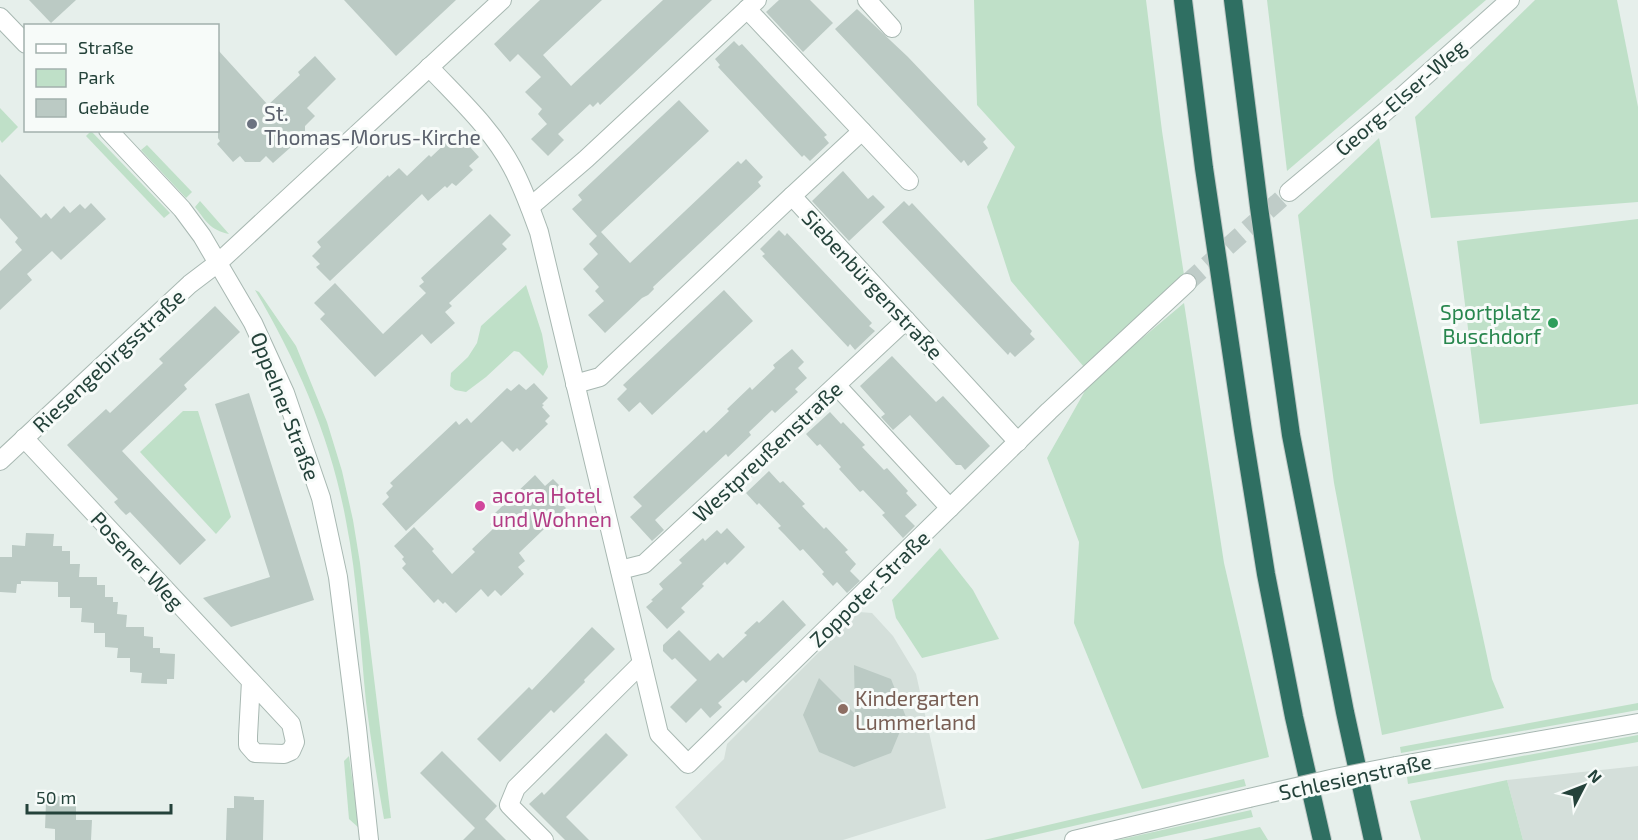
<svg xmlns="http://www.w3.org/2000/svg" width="1638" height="840" viewBox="0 0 1638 840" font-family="'Exo 2',sans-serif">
<rect width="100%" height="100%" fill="#e6efeb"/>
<g fill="#d4dfda">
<path d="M 859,612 L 872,613 L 893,636 L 916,674 L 946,808 L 843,840 L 702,840 L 675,807 L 724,759 L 727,744 Z"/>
<path d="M 1638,766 L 1638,840 L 1523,840 L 1507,780 Z"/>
</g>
<g fill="#bfe0c8">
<path d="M 974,0 L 1146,0 L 1162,131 L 1184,275 L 1084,367 L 1011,281 L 987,207 L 1015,147 L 977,105 Z"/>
<path d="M 1267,0 L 1486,0 L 1287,171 Z"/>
<path d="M 1535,0 L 1617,0 L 1638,107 L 1638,202 L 1431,218 L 1415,117 Z"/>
<path d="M 0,108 L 18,127 L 2,143 L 0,140 Z"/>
<path d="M 91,131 L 170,213 L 164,218 L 86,136 Z"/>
<path d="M 1379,138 L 1456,513 L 1492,679 L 1504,708 L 1382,735 L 1334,483 L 1298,215 Z"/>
<path d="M 147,145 L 192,192 L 186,198 L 141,150 Z"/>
<path d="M 200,201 L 229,234 C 210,230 206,221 195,207 Z"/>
<path d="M 1638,219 L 1638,404 L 1480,424 L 1457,241 Z"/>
<path d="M 526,285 L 542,334 L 548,367 L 543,376 L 519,352 L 514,351 L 486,377 L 466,392 L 455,390 L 450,386 L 451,373 L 468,357 L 477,343 L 481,326 Z"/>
<path d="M 255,290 L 259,292 L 296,346 L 327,422 L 342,471 L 353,520 L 360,563 L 391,818 L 384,819 C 377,780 371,741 366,702 C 360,642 358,581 346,521 C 331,438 297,361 255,290 Z"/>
<path d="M 1184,303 L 1224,563 L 1269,757 L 1142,789 L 1074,623 L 1079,542 L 1047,458 L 1090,382 Z"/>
<path d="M 183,411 L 198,411 L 231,517 L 216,534 L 140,452 Z"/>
<path d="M 940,548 L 973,590 L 999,639 L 922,658 L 896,618 L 892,600 Z"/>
<path d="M 1638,703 L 1638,710 L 1401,753 L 1400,747 Z"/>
<path d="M 1638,735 L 1638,742 L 1408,784 L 1407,777 Z"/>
<path d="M 349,756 L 359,828 L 349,819 L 344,761 Z"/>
<path d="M 1244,779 L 1246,786 L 1013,840 L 984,840 Z"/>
<path d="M 1507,780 L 1523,840 L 1421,840 L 1410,801 Z"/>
<path d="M 1251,810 L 1253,817 L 1148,840 L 1118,840 Z"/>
<path d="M 1260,827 L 1268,840 L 1202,840 Z"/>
</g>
<g fill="#bbcac4">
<path d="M 29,0 L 76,0 L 51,23 Z"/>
<path d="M 344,0 L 456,0 L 396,56 Z"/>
<path d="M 540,0 L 602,0 L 543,55 L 571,86 L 663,0 L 712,0 L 600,105 L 598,102 L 593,107 L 590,104 L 558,134 L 564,140 L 548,156 L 531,139 L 547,124 L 538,114 L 542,109 L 525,92 L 541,77 L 518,54 L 510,62 L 494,44 Z"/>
<path d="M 779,0 L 810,0 L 833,23 L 803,52 L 766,12 Z"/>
<path d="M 857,9 L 908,57 L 986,139 L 983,142 L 988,148 L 968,166 L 964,160 L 961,163 L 835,29 Z"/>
<path d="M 734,41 L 739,46 L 742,44 L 827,135 L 824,137 L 829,143 L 810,161 L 804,155 L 802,157 L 718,67 L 720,65 L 715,59 Z"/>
<path d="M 218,50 L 268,105 L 300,75 L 298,72 L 315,56 L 336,79 L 307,108 L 315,116 L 305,126 L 305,131 L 275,132 L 291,147 L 273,163 L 266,156 L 260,162 L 245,162 L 240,156 L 233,162 L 217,144 L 220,141 L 218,138 Z"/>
<path d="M 679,100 L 709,131 L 601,232 L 630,263 L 738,161 L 741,164 L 746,159 L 763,177 L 758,182 L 761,186 L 653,287 L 654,289 L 648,295 L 642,298 L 605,333 L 588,315 L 604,301 L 595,291 L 599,287 L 583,269 L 598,254 L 589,244 L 597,236 L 572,209 L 582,200 L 578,195 Z"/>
<path d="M 462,138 L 479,157 L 469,166 L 473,170 L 456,186 L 452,183 L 447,188 L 445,186 L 428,201 L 422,194 L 330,281 L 316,267 L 320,264 L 312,256 L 321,247 L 317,242 L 388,175 L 389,177 L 399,168 L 407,176 L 429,155 L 431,157 L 447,142 L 452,147 Z"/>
<path d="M 843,171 L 868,199 L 873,195 L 885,207 L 849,241 L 812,201 Z"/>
<path d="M 0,174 L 41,218 L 46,213 L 51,219 L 64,206 L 70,213 L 80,204 L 85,209 L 91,203 L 106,219 L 61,260 L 52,251 L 27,274 L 32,280 L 0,310 L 0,271 L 22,250 L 15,242 L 18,238 L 0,218 Z"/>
<path d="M 904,201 L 909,206 L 912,203 L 1032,331 L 1030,334 L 1035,339 L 1015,357 L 1010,352 L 1008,355 L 882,222 Z"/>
<path d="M 490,214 L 511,235 L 502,244 L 507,249 L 449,303 L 452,306 L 445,312 L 455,323 L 431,344 L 422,334 L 375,377 L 320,319 L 325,314 L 314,303 L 335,283 L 383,334 L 426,293 L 419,286 L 424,282 L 421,278 Z"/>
<path d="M 779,230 L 785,236 L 787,233 L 872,323 L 869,326 L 875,331 L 855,350 L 850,344 L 848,347 L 762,256 L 765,254 L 760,249 Z"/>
<path d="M 724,290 L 753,321 L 652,415 L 640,402 L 629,412 L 617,399 L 627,389 L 623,385 Z"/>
<path d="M 215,306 L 240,332 L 184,385 L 187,389 L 122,451 L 206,540 L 180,565 L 130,512 L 126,515 L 120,509 L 114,502 L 118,499 L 67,445 L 106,409 L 110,413 L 163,363 L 159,359 Z"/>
<path d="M 792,349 L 804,362 L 798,368 L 807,378 L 795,389 L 798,392 L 775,413 L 772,410 L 749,432 L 751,435 L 728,457 L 726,454 L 655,520 L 664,530 L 652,541 L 630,517 L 642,506 L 633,497 L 704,430 L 706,433 L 729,411 L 727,409 L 750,387 L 752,390 L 775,368 L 773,365 Z"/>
<path d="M 892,356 L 936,402 L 943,396 L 990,446 L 965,470 L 961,465 L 956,465 L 910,415 L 893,430 L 881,417 L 885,414 L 860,386 Z"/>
<path d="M 534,383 L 548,398 L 542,404 L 544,405 L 542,407 L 550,416 L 545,421 L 548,424 L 520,451 L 517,448 L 513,452 L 502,441 L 406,531 L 382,504 L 389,497 L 386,493 L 393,486 L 390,483 L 456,421 L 459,425 L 467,418 L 471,423 L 507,388 L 511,391 L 519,384 L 526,390 Z"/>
<path d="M 249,393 L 314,600 L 231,627 L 203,598 L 270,577 L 215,404 Z"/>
<path d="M 830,412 L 841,424 L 843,422 L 865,445 L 862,447 L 884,470 L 887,468 L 908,491 L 906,493 L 917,505 L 905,516 L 915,526 L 903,538 L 882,515 L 885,513 L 863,490 L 860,492 L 850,481 L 839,469 L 841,467 L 820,444 L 817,446 L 806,434 Z"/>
<path d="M 769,471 L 780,483 L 783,481 L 805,504 L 802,506 L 824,529 L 826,527 L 848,550 L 845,552 L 856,564 L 850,571 L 860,581 L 847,593 L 837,582 L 833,586 L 822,574 L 824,572 L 803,549 L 800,551 L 784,534 L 778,528 L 781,526 L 759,503 L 757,505 L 746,493 Z"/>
<path d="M 535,475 L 545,486 L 553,479 L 566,492 L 558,500 L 566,508 L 519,553 L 525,561 L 518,567 L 524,574 L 501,596 L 495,590 L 488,597 L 481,589 L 456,613 L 445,602 L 443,604 L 438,599 L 434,603 L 402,568 L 406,564 L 402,559 L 404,557 L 394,546 L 414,527 L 434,549 L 432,551 L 452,574 L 475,552 L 472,549 L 494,528 L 490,524 L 497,517 L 494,514 Z"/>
<path d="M 727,528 L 745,547 L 727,565 L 725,562 L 702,584 L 704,586 L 681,608 L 685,612 L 667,629 L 646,607 L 653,601 L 651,600 L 663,589 L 659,584 L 682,563 L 679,560 L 703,538 L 705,541 L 717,530 L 721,534 Z"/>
<path d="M 26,533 L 54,534 L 53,546 L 62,546 L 62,551 L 70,551 L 70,564 L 80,564 L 79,577 L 97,577 L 97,585 L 105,585 L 105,597 L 113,597 L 113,602 L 118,602 L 117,614 L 127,615 L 126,627 L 144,627 L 144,636 L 153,637 L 153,648 L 160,648 L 160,653 L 175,654 L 174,679 L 167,679 L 167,684 L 141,683 L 142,673 L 130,672 L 130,658 L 117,658 L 118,648 L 105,647 L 105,633 L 94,633 L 94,623 L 81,622 L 82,608 L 70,608 L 70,597 L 58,597 L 58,582 L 21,581 L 21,584 L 17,584 L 16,593 L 0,592 L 0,557 L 12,557 L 12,545 L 25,546 Z"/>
<path d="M 783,600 L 806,625 L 746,683 L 743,680 L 718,703 L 722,707 L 710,718 L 701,708 L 686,723 L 670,707 L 697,680 L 675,658 L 672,660 L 663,651 L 663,645 L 679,630 L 710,661 L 718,653 L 723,658 L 747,635 L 744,633 L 757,621 L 759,623 Z"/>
<path d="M 592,627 L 615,649 L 584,680 L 585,682 L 554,713 L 551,710 L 500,762 L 477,739 L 529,687 L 532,690 Z"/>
<path d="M 854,665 L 891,679 L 906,717 L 891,753 L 854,767 L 819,752 L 803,715 L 819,678 L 855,714 Z"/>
<path d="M 606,733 L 628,755 L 566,817 L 589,840 L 565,840 L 529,804 L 542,792 L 544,795 Z"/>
<path d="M 442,751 L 497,806 L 485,819 L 506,840 L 463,840 L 475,828 L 420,773 Z"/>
<path d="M 50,796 L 76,797 L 76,820 L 92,820 L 91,840 L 55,840 L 55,829 L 45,828 L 46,803 L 50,803 Z"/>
<path d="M 234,796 L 254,797 L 254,800 L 264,800 L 263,840 L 226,840 L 227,808 L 234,808 Z"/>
</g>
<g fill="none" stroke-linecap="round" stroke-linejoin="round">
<path stroke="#bfccc8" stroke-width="18" stroke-dasharray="18 9" stroke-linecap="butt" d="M 1187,283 L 1289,192"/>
<g stroke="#a8b8b2" stroke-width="20">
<g id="minor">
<path d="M 867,0 L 892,28"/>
<path d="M 747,9 L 909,181"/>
<path d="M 0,17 L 26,44"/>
<path d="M 429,67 C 459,99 492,129 512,167 C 523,187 531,210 539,232 L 659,734 L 688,764 L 1049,411 L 1187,283"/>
<path d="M 108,130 L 182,209 L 202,236 L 253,323 L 285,393 L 321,498 L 338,577 L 357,728 L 369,840"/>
<path d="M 862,131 L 792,196 L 1018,442"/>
<path d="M 1289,192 L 1386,111 L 1510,0"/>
<path d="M 530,207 L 586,159 L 757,0"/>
<path d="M 575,384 L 600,377 L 792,196"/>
<path d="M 837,386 L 950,508"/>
<path d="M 24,438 L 251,681 L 248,736 L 248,745 L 255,753 L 284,754 L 291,751 L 295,742 L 291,724 L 251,681"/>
<path d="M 0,461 L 190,284 L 219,262 L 502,0"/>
<path d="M 620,570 L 644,564 L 906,320"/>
<path d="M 1396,766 L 1638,723"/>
<path d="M 544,840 L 509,805 L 516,788 L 642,663"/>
<path d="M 1074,840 L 1249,798"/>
</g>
</g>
<g stroke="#c2cac8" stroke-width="20">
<g id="highway">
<path d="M 1183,0 L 1204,168 L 1243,431 L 1266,574 L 1294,717 L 1322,840"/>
<path d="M 1233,0 L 1259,207 L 1291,435 L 1345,712 L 1373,840"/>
</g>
</g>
<use href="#minor" stroke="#fff" stroke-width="18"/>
<use href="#highway" stroke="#2f6f62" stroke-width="18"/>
<g stroke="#a8b8b2" stroke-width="20" stroke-linecap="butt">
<path id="minor-bridge" d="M 1249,798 L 1335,778 L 1396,766"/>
</g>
<use href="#minor-bridge" stroke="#fff" stroke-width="18"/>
</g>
<circle fill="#6b7280" stroke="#f7fbf9" stroke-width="2" cx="252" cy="124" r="6"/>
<circle fill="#2e9e5b" stroke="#f7fbf9" stroke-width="2" cx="1553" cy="323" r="6"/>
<circle fill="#d1479c" stroke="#f7fbf9" stroke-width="2" cx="480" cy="506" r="6"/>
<circle fill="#8d6e63" stroke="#f7fbf9" stroke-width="2" cx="843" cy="709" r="6"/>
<g text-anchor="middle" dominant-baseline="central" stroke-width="6" stroke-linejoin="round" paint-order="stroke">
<g font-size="21" fill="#24423a" stroke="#f7fbf9">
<text transform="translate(1400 97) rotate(-41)">Georg-Elser-Weg</text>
<text transform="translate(873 284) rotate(47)">Siebenbürgenstraße</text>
<text transform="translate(108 360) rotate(-43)">Riesengebirgsstraße</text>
<text transform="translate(286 406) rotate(69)">Oppelner Straße</text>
<text transform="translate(767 451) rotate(-43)">Westpreußenstraße</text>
<text transform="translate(138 560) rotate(47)">Posener Weg</text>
<text transform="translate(869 588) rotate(-44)">Zoppoter Straße</text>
<text transform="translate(1355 776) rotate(-12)">Schlesienstraße</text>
</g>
<g font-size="21" fill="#5b616d" stroke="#f7fbf9" text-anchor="start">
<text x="264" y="112">St.<tspan x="264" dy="24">Thomas-Morus-Kirche</tspan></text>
</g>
<g font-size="21" fill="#27864d" stroke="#f7fbf9" text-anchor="end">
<text x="1541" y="311">Sportplatz<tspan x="1541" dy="24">Buschdorf</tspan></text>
</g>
<g font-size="21" fill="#b23c85" stroke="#f7fbf9" text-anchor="start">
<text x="492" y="494">acora Hotel<tspan x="492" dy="24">und Wohnen</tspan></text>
</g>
<g font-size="21" fill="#785e54" stroke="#f7fbf9" text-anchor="start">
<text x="855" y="697">Kindergarten<tspan x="855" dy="24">Lummerland</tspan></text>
</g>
</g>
<rect x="24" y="24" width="195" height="108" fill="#f7fbf9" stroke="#a3b1ad" stroke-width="1.5"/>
<rect x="36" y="44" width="30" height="9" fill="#ffffff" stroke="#a3b1ad" stroke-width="1.5"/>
<text x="78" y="54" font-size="18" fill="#24423a">Straße</text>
<rect x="36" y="69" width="30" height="18" fill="#bfe0c8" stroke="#a3b1ad" stroke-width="1.5"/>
<text x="78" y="84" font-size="18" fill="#24423a">Park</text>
<rect x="36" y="99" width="30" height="18" fill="#bbcac4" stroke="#a3b1ad" stroke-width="1.5"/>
<text x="78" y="114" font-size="18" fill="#24423a">Gebäude</text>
<g transform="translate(1584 786) rotate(48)" stroke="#f7fbf9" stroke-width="4.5" paint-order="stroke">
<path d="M0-4.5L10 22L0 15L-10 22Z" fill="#24423a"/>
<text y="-9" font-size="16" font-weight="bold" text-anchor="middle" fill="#24423a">N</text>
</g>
<path d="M27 804v9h144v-9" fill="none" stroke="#24423a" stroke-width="3"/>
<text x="36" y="804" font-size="18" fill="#24423a" stroke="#f7fbf9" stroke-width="4.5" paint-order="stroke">50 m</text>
</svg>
